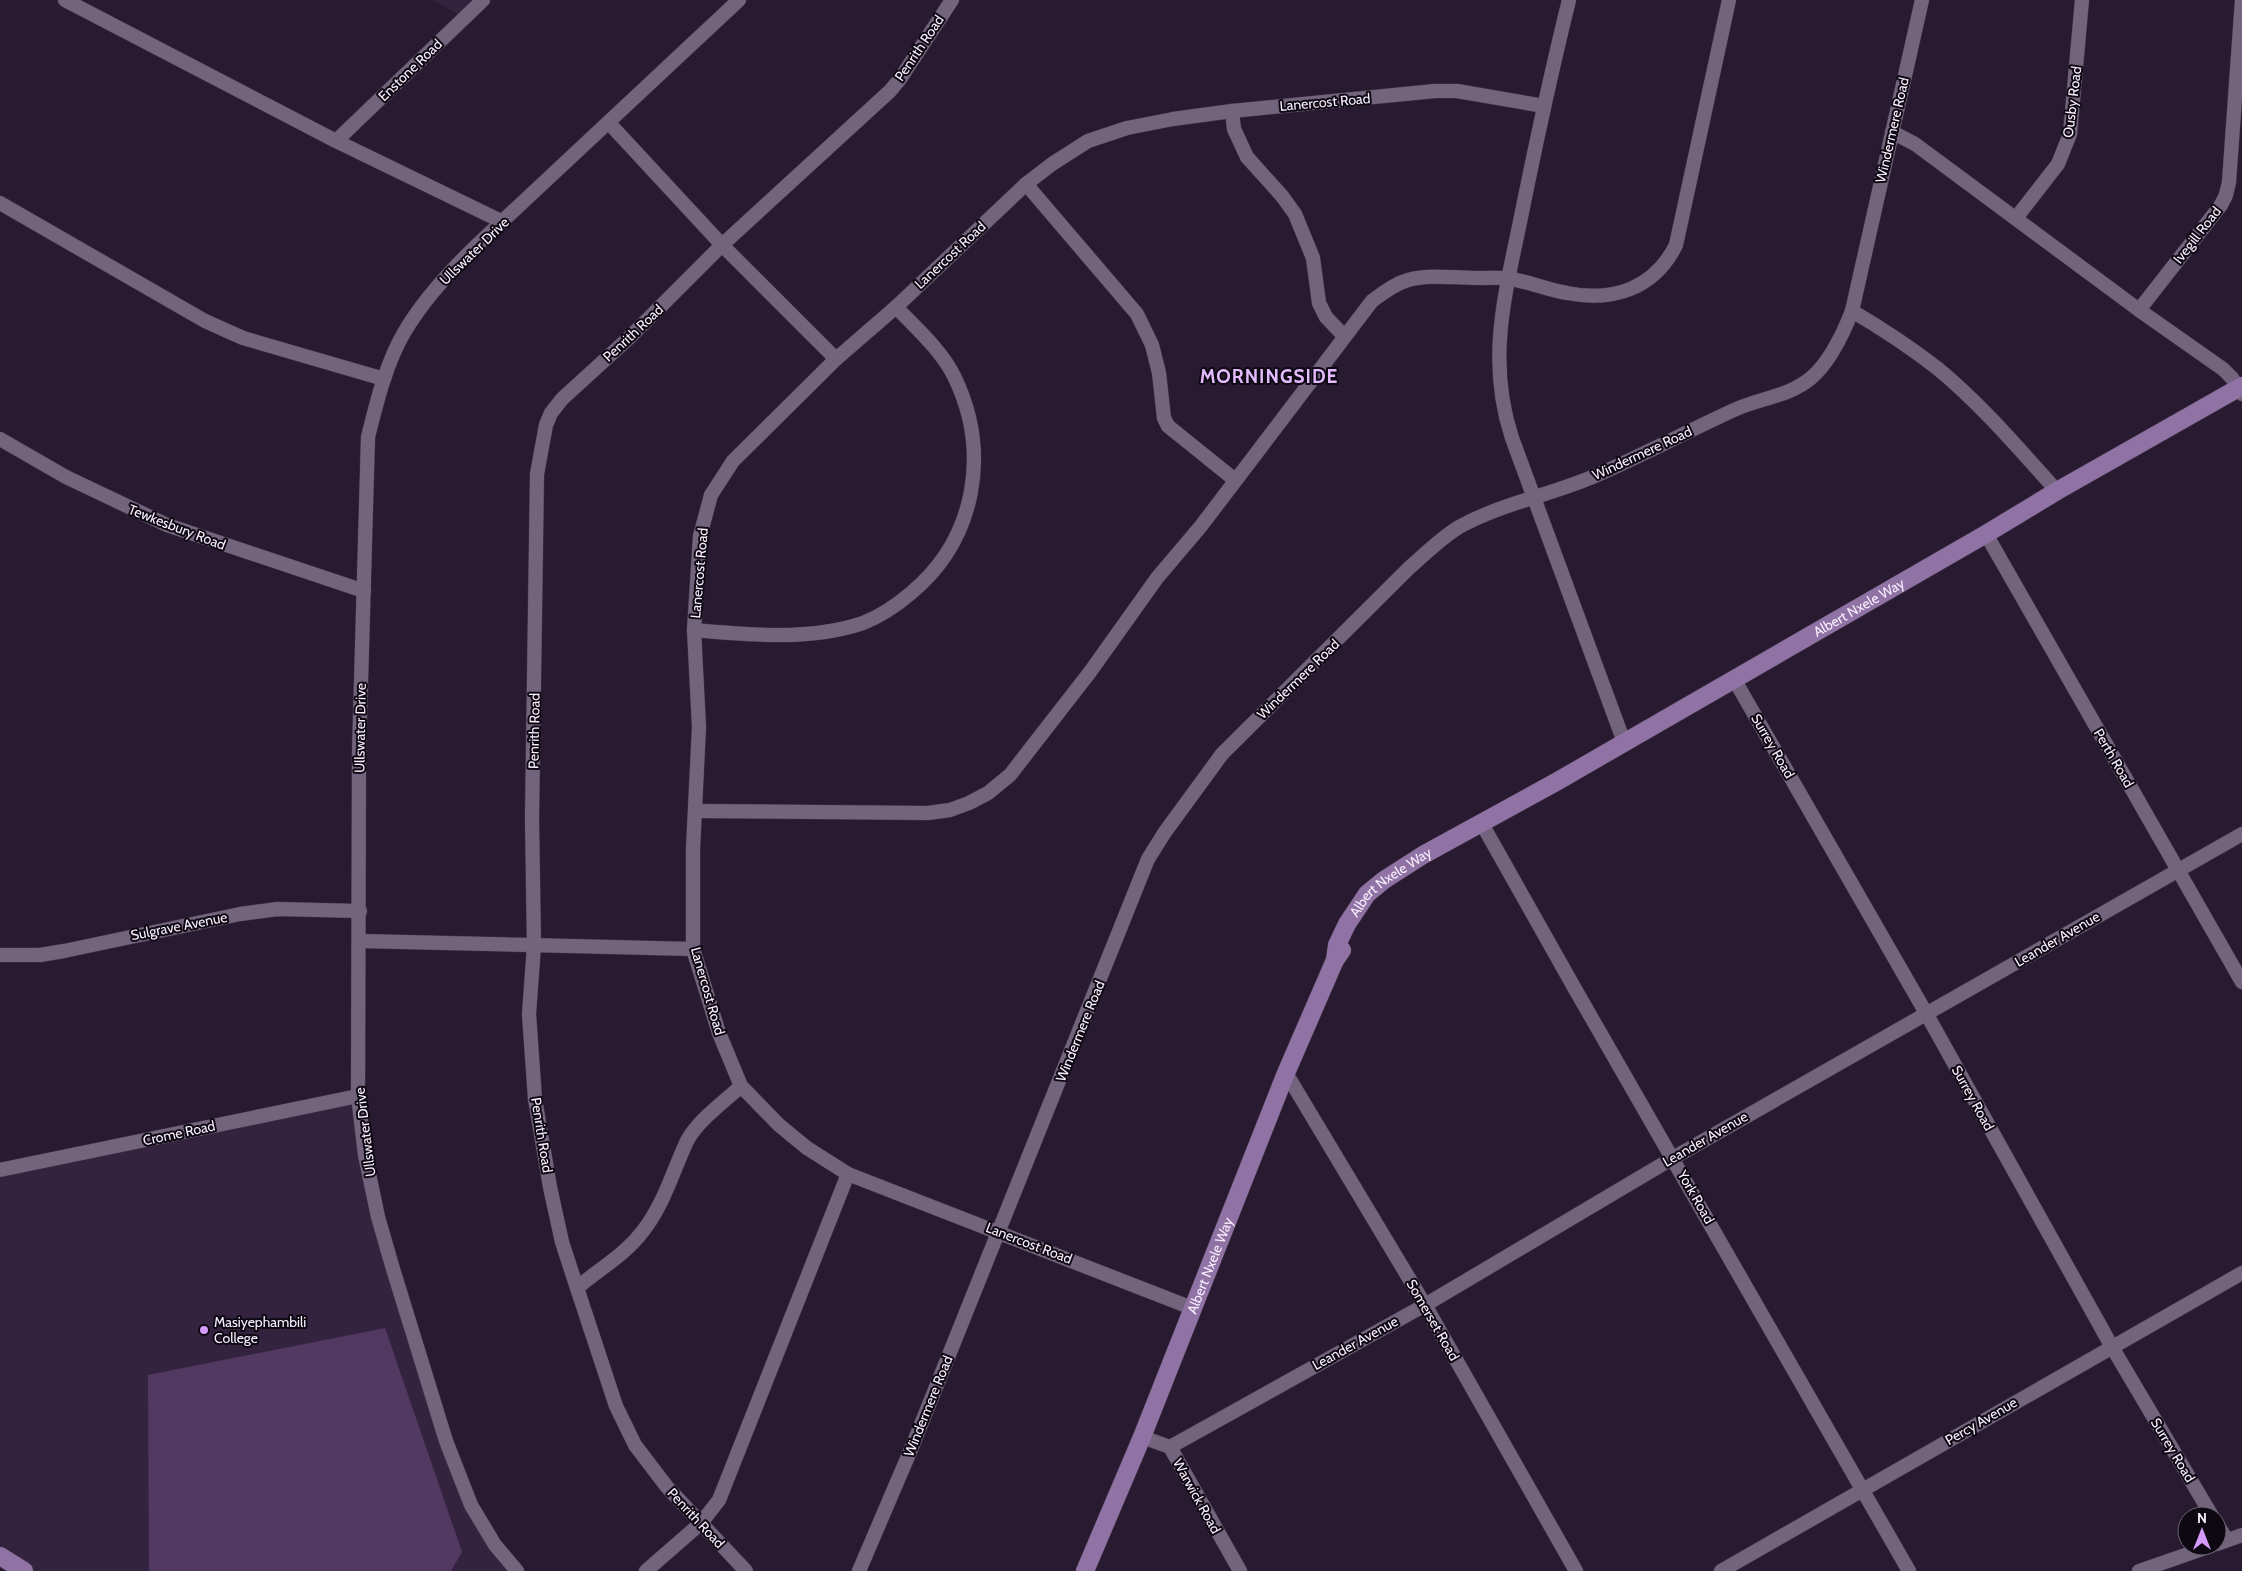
<svg xmlns="http://www.w3.org/2000/svg" width="2242" height="1571" viewBox="0 0 2242 1571" font-family="Cabin,sans-serif">
<rect width="100%" height="100%" fill="#281b31"/>
<g fill="#34233f">
<path d="M 433,0 L 477,0 L 461,16 Z"/>
<path d="M 356,1099 L 362,1156 L 442,1441 L 510,1571 L 34,1571 L 0,1551 L 0,1172 Z"/>
</g>
<path fill="#523962" d="M 385,1328 L 462,1552 L 451,1571 L 149,1571 L 148,1375 Z"/>
<g fill="none" stroke-linecap="round" stroke-linejoin="round">
<g stroke="#44384b" stroke-width="15">
<g id="minor">
<path d="M 65,0 L 336,141 L 503,222"/>
<path d="M 1569,0 C 1552,69 1537,138 1523,207 C 1507,289 1485,356 1512,438 L 1624,742"/>
<path d="M 1232,111 L 1234,129 L 1247,157 L 1282,196 L 1295,214 L 1313,258 L 1319,303 L 1326,317 L 1344,336"/>
<path d="M 609,123 L 722,245 L 836,359"/>
<path d="M 1892,132 L 1915,144 L 2139,310 L 2223,369 L 2232,378 L 2242,394"/>
<path d="M 336,141 L 483,0"/>
<path d="M 1026,184 L 1137,314 L 1152,345 L 1159,373 L 1164,418 L 1168,426 L 1235,480"/>
<path d="M 0,203 L 205,321 L 243,338 L 384,379"/>
<path d="M 2016,218 L 2058,164 L 2070,134 L 2082,0"/>
<path d="M 2139,310 L 2221,205 L 2226,195 L 2229,182 L 2242,0"/>
<path d="M 1852,311 C 1881,328 1910,347 1937,368 C 1981,404 2019,449 2057,491"/>
<path d="M 0,439 L 66,477 L 167,525 L 364,591"/>
<path d="M 1986,534 L 2242,982"/>
<path d="M 694,630 C 749,635 810,641 863,623 C 881,616 897,605 911,593 C 976,539 991,452 954,376 C 941,350 916,328 896,307"/>
<path d="M 1734,679 L 1926,1013 L 2112,1347 L 2212,1516"/>
<path d="M 695,811 L 928,813 L 950,810 L 969,803 L 988,793 L 1010,775 L 1090,672 L 1157,578 L 1201,526 L 1372,301 C 1383,293 1394,284 1408,280 C 1430,274 1455,278 1477,278 C 1488,278 1500,277 1511,279 C 1530,282 1548,290 1567,293 C 1613,302 1654,289 1676,245 L 1729,0"/>
<path d="M 1482,824 L 1575,989 L 1909,1571"/>
<path d="M 360,941 L 693,949"/>
<path d="M 0,955 L 40,955 L 64,951 L 240,914 L 278,909 L 360,911"/>
<path d="M 1286,1073 L 1425,1305 L 1576,1571"/>
<path d="M 0,1170 L 358,1096"/>
<path d="M 577,1288 C 600,1268 624,1256 643,1231 C 664,1204 673,1171 687,1141 C 698,1120 723,1103 741,1086"/>
<path d="M 1192,1308 L 848,1174 L 807,1148 L 779,1125 L 741,1086 L 719,1033 L 693,949 L 693,849 L 699,727 L 694,630 L 700,536 L 711,495 L 733,461 L 836,359 L 896,307 L 1026,184 L 1052,164 L 1088,141 L 1127,128 L 1173,119 L 1232,111 L 1435,91 L 1457,91 L 1544,106"/>
<path d="M 1142,1437 L 1170,1447 L 1240,1571"/>
<path d="M 1170,1447 L 1425,1305 L 1673,1158 L 2242,834"/>
<path d="M 2217,1524 L 2227,1540"/>
<path d="M 2217,1544 L 2242,1535"/>
<path d="M 517,1571 L 495,1545 L 471,1505 L 446,1441 L 393,1269 L 378,1217 L 365,1155 L 358,1096 L 359,753 L 368,437 C 377,401 386,363 405,331 C 424,299 450,271 477,245 L 739,0"/>
<path d="M 646,1571 L 701,1523 L 719,1500 L 848,1174"/>
<path d="M 746,1571 L 667,1487 L 635,1445 L 616,1406 L 577,1288 L 562,1242 L 550,1187 L 535,1099 L 529,1014 L 534,946 L 532,819 L 537,474 L 546,425 L 551,413 L 562,399 L 631,336 L 722,245 L 890,91 L 900,79 L 952,0"/>
<path d="M 859,1571 L 912,1447 L 1148,859 L 1165,832 L 1222,754 L 1409,568 C 1425,554 1441,538 1459,527 C 1502,503 1552,495 1597,475 C 1643,455 1688,431 1734,410 C 1760,398 1788,397 1811,378 C 1830,362 1843,334 1852,311 L 1922,0"/>
<path d="M 1721,1571 L 2242,1273"/>
<path d="M 2139,1571 L 2211,1546"/>
</g>
</g>
<g stroke="#44384b" stroke-width="19">
<g id="major">
<path id="s1" d="M 1335,960 L 1337,945 L 1347,924 L 1367,894 L 1384,880 L 1423,855 L 1556,782 L 1986,534 L 2057,491 L 2242,386"/>
<path d="M 0,1556 L 24,1571"/>
<path id="s2" d="M 1085,1571 L 1142,1437 L 1286,1073 L 1335,960 L 1342,950"/>
</g>
</g>
<use href="#minor" stroke="#73647e" stroke-width="14"/>
<use href="#major" stroke="#9072a4" stroke-width="18"/>
</g>
<circle fill="#d69bfa" stroke="#0e0812" stroke-width="2" cx="204" cy="1330" r="5"/>
<g text-anchor="middle" dominant-baseline="central" stroke-width="4" stroke-linejoin="round" paint-order="stroke">
<g font-size="14" fill="#f8effe" stroke="#0e0812">
<text transform="translate(919 48) rotate(-56)">Penrith Road</text>
<text transform="translate(410 70) rotate(-44)">Enstone Road</text>
<text transform="translate(1325 102) rotate(-5)">Lanercost Road</text>
<text transform="translate(2072 102) rotate(-83)">Ousby Road</text>
<text transform="translate(1892 130) rotate(-77)">Windermere Road</text>
<text transform="translate(2197 235) rotate(-52)">Ivegill Road</text>
<text transform="translate(474 251) rotate(-44)">Ullswater Drive</text>
<text transform="translate(950 255) rotate(-43)">Lanercost Road</text>
<text transform="translate(633 333) rotate(-43)">Penrith Road</text>
<text transform="translate(1642 453) rotate(-25)">Windermere Road</text>
<text transform="translate(177 527) rotate(21)">Tewkesbury Road</text>
<text transform="translate(699 573) rotate(-85)">Lanercost Road</text>
<text stroke="none"><textPath href="#s1" startOffset="644">Albert Nxele Way</textPath></text>
<text transform="translate(1298 679) rotate(-44)">Windermere Road</text>
<text transform="translate(360 728) rotate(-89)">Ullswater Drive</text>
<text transform="translate(534 731) rotate(-89)">Penrith Road</text>
<text transform="translate(1773 746) rotate(60)">Surrey Road</text>
<text transform="translate(2114 758) rotate(60)">Perth Road</text>
<text stroke="none"><textPath href="#s1" startOffset="100">Albert Nxele Way</textPath></text>
<text transform="translate(179 926) rotate(-11)">Sulgrave Avenue</text>
<text transform="translate(2057 939) rotate(-30)">Leander Avenue</text>
<text transform="translate(708 991) rotate(74)">Lanercost Road</text>
<text transform="translate(1080 1031) rotate(-68)">Windermere Road</text>
<text transform="translate(1973 1098) rotate(61)">Surrey Road</text>
<text transform="translate(365 1132) rotate(-97)">Ullswater Drive</text>
<text transform="translate(179 1133) rotate(-12)">Crome Road</text>
<text transform="translate(542 1135) rotate(81)">Penrith Road</text>
<text transform="translate(1705 1139) rotate(-30)">Leander Avenue</text>
<text transform="translate(1696 1197) rotate(60)">York Road</text>
<text transform="translate(1029 1243) rotate(21)">Lanercost Road</text>
<text stroke="none"><textPath href="#s2" startOffset="330">Albert Nxele Way</textPath></text>
<text transform="translate(1433 1320) rotate(60)">Somerset Road</text>
<text transform="translate(1355 1343) rotate(-29)">Leander Avenue</text>
<text transform="translate(928 1406) rotate(-68)">Windermere Road</text>
<text transform="translate(1981 1421) rotate(-30)">Percy Avenue</text>
<text transform="translate(2173 1450) rotate(59)">Surrey Road</text>
<text transform="translate(1197 1496) rotate(61)">Warwick Road</text>
<text transform="translate(696 1518) rotate(47)">Penrith Road</text>
</g>
<g font-size="14" fill="#f8effe" stroke="#0e0812" text-anchor="start">
<text x="214" y="1322">Masiyephambili<tspan x="214" dy="16">College</tspan></text>
</g>
<g font-size="19" font-weight="bold" letter-spacing="1" fill="#e2bafd" stroke="#0e0812">
<text x="1269" y="376">MORNINGSIDE</text>
</g>
</g>
<g transform="translate(2202 1531)"><circle r="24" fill="#0e0812" stroke="#6c6470"/>
<path d="M0-4L9 19L0 12L-9 19Z" fill="#d69bfa"/>
<text y="-8" font-size="14" font-weight="bold" text-anchor="middle" fill="#f8effe">N</text>
</g>
</svg>
